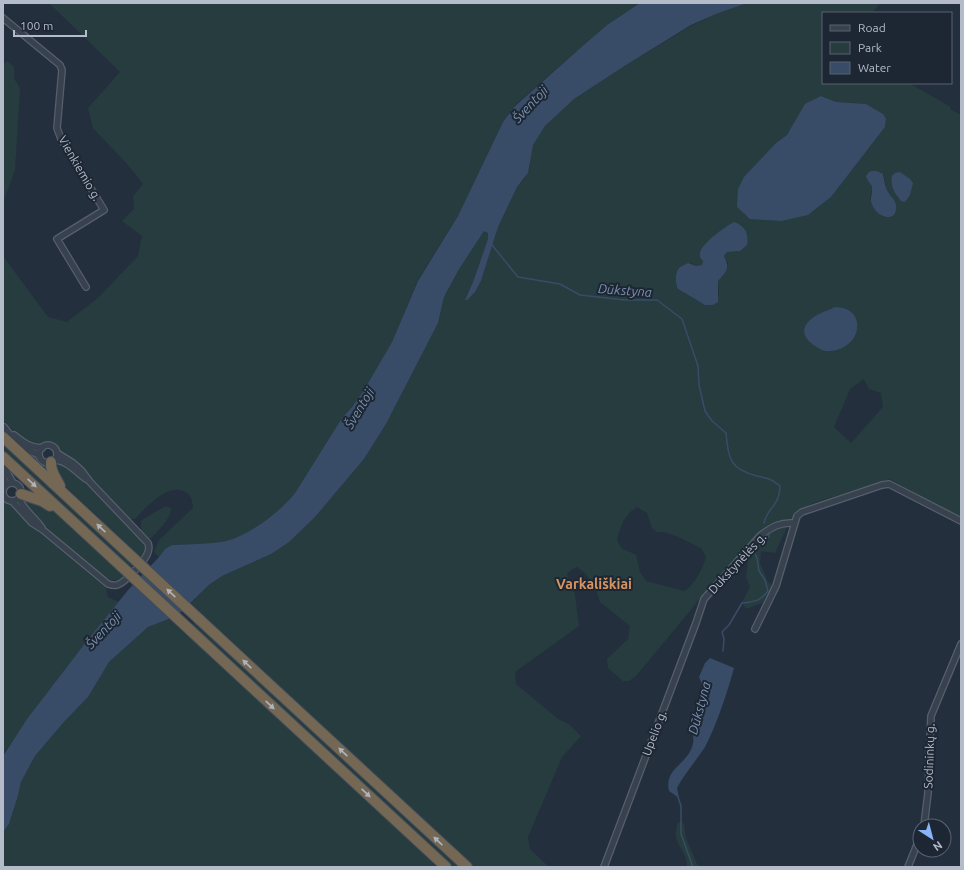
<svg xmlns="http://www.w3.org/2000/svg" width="964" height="870" viewBox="0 0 964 870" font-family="Ubuntu,sans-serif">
<rect width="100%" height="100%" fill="#242f3e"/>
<g fill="#263c3f" fill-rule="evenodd">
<path d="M 49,3 L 640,3 L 607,25 L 586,43 L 514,106 L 503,122 L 458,216 L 418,280 L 392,342 L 364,390 L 352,407 L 342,418 L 295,493 C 280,512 245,539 221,542 C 205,544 188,544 172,545 L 165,549 L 159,557 L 154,552 L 159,540 L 193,508 C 192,500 192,494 183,491 C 167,484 146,507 135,519 L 130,519 L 83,469 L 62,453 L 57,445 C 48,439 44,446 36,445 C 23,443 12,429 3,420 L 3,256 L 48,317 L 67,322 L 99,297 L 138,256 L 142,236 L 122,221 L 134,209 L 133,196 L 143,184 L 128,165 L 93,128 L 88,108 L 120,72 Z"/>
<path d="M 747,3 L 880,3 L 873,13 L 823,13 L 823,83 L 909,83 L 951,107 L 950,109 L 961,115 L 961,519 L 890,479 L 813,503 L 799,511 L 787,527 L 775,553 L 761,551 L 760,563 L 768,582 L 773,586 L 762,603 L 746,609 L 742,602 L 750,587 L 746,577 L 748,561 L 745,557 L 738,556 L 718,577 L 636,676 L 629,681 L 623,681 L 608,668 L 607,659 L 628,639 L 630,626 L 600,602 L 596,589 L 586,574 L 577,567 L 571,570 L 567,574 L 570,584 L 575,595 L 579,626 L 515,672 L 516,684 L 558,719 L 570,725 L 581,736 L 562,757 L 528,837 L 530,849 L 549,867 L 474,867 L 191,603 L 210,584 L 222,576 L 271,554 L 315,517 L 364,459 L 386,424 L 438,323 L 444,297 L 458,271 L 484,231 L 486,231 L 488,233 L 488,239 L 473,282 L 465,300 L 475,292 L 481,281 L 498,227 L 517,187 L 525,178 L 530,166 L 530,153 L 533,145 L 545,126 L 574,99 L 626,65 L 691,26 L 716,14 ZM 821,96 L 836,102 L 866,104 L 886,119 L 885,127 L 831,197 L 808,215 L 776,143 L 787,135 ZM 883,174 L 887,191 L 892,197 L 870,200 L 872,188 L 871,184 ZM 700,251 L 740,251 L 727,252 L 724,256 L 728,263 L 724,274 L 718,281 L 719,295 L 713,305 L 705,305 L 678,289 L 691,263 L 696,266 L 702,265 L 703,261 L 700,255 ZM 864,379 L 869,389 L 881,393 L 883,407 L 851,443 L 834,427 L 850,389 ZM 637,507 L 647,513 L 652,528 L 657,532 L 664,532 L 676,536 L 701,548 L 706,557 C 703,568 694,586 684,591 L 646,581 L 640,572 L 636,555 C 626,549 621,552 617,539 C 621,526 624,515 637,507 Z"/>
<path d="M 7,61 L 14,67 L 14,78 L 20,89 L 15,170 L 3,203 L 3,65 Z"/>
<path d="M 3,442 L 134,565 L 131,569 L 3,452 Z"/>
<path d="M 58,463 L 69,469 L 88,485 L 139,536 C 145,543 147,548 141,557 L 60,481 L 55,464 Z"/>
<path d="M 3,498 L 5,501 L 11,504 L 28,524 L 49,540 L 106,588 L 108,597 L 119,602 C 78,652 38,702 3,755 Z"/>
<path d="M 25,499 L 47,506 L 53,511 L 115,568 L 115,569 L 124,577 L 117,580 L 110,580 L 98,573 L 47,528 L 24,503 Z"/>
<path d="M 166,506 L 171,508 C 172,517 157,532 151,538 L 148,538 L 141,530 L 141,521 L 145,518 Z"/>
<path d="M 169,619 L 187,636 L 188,635 L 409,840 L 433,863 L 435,867 L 3,867 L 3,832 L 9,824 L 17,799 L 21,782 L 35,756 L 63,723 L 88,697 L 109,662 L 148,627 Z"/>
<path d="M 195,621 L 462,867 L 451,867 L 192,625 Z"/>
<path d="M 681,821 L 684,824 L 686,838 L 697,864 L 700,867 L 687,867 C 688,855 679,849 676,837 C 675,833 677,828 677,824 Z"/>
</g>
<g fill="#394c67">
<path d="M 640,3 L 747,3 L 716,14 L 691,25 L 626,65 L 574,99 L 545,126 L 533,145 L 528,173 L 517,187 L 498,227 L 481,281 L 475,292 L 467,300 L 465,300 L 473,282 L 488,239 L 488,233 L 484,231 L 458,271 L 444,297 L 438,323 L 386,424 L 364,459 L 315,517 L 289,542 L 271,554 L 222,576 L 210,584 L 181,612 L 174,617 L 148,627 L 109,662 L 88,697 L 63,723 L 35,756 L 21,782 L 17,799 L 9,824 L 3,832 L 3,756 L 27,719 L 86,642 L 129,589 L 159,557 L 165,549 L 172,545 C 188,544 205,544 221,542 C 245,539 280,512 295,493 L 342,418 L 352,407 L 364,390 L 392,342 L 418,281 L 458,216 L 503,122 L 514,107 L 586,43 L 607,25 Z"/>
<path d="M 821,96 L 836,102 L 866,104 L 883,114 L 886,119 L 885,127 L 831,197 L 808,215 L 781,221 L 750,219 L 737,207 L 738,189 L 744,177 L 776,143 L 787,135 L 805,104 Z"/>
<path d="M 872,171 L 877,171 L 883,174 C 884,179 885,187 888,192 C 891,197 897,201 896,208 C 896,221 882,218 876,211 C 867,198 873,198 872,187 C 871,183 867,181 866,176 L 869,172 Z"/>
<path d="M 900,172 L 910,179 L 913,183 L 910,195 L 905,202 L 901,201 C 895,194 890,186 892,176 L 895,173 Z"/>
<path d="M 734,222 C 745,226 749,233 747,245 L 740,251 L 727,252 L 724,256 C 730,268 727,271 718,281 L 718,302 L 713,305 L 705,305 L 678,289 C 675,283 675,273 679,268 C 681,266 686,264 688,263 L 696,266 L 702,265 L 703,261 C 701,259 699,256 700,253 C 702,243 725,227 734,222 Z"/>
<path d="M 835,307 C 865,307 864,342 837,350 C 832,351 827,352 822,350 C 810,344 796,333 810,320 C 816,314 827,311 835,307 Z"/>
<path d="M 710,658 L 734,668 C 727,693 717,724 705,747 C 696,761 685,773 677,788 L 679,798 L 669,791 C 664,769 685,766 692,747 C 695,740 692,733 693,726 C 698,702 711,704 699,677 L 705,663 Z"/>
</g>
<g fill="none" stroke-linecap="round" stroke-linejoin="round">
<g stroke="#394c67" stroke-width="1.5">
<path d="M 492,245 L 518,277 L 560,284 L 580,295 L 625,300 L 657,300 L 682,319 L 698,366 L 699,385 L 705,411 L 712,421 L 726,433 C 728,459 730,469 757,476 C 769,479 770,478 780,486 C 779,508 768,506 764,523"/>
<path d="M 723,651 L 724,639 L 722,632 L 729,625 L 742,603 C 755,602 760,601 768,591 L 765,580 L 759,571 L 757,558 L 754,552 L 760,544 L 769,537 L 769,535"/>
<path d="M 678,797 L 681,806 L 681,834 L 693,867"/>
</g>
<g stroke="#565f6c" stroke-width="8">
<g id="street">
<path d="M 3,18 L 60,65 L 62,70 L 57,128 L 61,139 L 104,210 L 57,239 L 86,287"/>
<path d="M 4,427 L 17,443 L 23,448 L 39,455"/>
<path d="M 14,435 C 23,442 30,448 42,448"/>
<circle cx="48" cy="454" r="9"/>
<path d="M 54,460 C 67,460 77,473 86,479"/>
<path d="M 3,465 L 13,483"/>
<path d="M 3,474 L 6,485"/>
<circle cx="12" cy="492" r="9"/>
<path d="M 19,498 C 23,510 35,517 42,528"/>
<path d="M 12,501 L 32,523 L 43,530 L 108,584 C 111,585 114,586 117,585 C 125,583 146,560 148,552 C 149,549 149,546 148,543 L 90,482 L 81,470 L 73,463 L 57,453"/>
<path d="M 755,629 L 776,586 L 797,516 L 802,512 L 882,485 L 889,484 L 961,521"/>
<path d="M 924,826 L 928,793 L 931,716 L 961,644"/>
<path d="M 604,867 L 696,623 L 704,599 L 761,535 C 772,527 780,522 794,523"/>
<path d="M 908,867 L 920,837"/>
</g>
</g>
<g stroke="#434c59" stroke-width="12">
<g id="highway">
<path d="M 3,437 L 130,555"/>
<path d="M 3,457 L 121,566"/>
<path d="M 51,462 C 50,471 56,478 60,486"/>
<path d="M 21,494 L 42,501 L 50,506"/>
<path d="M 200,620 L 467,867"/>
<path d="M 190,630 L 446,867"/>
</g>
</g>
<use href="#street" stroke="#38414e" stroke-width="5.5"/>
<use href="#highway" stroke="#746855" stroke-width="10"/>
<g stroke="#434c59" stroke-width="12" stroke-linecap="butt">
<g id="highway-bridge">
<path d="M 130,555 L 200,620"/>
<path d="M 121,566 L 190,630"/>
</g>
</g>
<use href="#highway-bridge" stroke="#746855" stroke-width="10"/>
</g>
<defs><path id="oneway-solid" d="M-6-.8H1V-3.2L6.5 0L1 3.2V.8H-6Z"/></defs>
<g fill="#aeb4bd">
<use href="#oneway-solid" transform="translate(32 483) rotate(43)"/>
<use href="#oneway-solid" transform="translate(101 528) rotate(-137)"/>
<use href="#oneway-solid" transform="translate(171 593) rotate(-137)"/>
<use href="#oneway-solid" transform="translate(247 664) rotate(-137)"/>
<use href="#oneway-solid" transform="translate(270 705) rotate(43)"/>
<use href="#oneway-solid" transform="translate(343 752) rotate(-137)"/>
<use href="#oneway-solid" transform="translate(366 793) rotate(43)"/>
<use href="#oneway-solid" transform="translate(438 841) rotate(-137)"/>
</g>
<g text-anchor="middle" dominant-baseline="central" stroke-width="4" stroke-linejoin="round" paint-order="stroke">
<g font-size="12" fill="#b4bcc9" stroke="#1d2633">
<text transform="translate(80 168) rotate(60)">Vienkiemio g.</text>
<text transform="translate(737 563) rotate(-47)">Dukstynėlės g.</text>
<text transform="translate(654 733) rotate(-69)">Upelio g.</text>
<text transform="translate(929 756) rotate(-88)">Sodininkų g.</text>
</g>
<g font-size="13" font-style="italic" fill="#7c92b1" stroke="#1d2633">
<text transform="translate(530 104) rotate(-47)">Šventoji</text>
<text transform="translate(625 290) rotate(4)">Dūkstyna</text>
<text transform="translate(359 408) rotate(-59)">Šventoji</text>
<text transform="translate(103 630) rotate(-47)">Šventoji</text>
<text transform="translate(699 708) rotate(-75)">Dūkstyna</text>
</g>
<g font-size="14" font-weight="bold" fill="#d59563" stroke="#1d2633">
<text x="594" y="584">Varkališkiai</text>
</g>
</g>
<rect width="964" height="870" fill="none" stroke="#b4bcc9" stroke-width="8"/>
<rect x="822" y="12" width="130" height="72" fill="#1d2633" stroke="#59626f"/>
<rect x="830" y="25" width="20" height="6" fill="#38414e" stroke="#59626f"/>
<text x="858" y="32" font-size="12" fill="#b4bcc9">Road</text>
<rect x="830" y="42" width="20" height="12" fill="#263c3f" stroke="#59626f"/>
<text x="858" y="52" font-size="12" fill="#b4bcc9">Park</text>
<rect x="830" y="62" width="20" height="12" fill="#394c67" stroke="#59626f"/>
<text x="858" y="72" font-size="12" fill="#b4bcc9">Water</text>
<g transform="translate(932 838) rotate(144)"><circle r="19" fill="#1d2633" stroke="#59626f"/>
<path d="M0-3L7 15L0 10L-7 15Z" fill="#8ab4f8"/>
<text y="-6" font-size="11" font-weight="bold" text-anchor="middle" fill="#b4bcc9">N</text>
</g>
<path d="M14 30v6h72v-6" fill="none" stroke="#b4bcc9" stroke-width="2"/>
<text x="20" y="30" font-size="12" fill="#b4bcc9" stroke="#1d2633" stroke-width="3" paint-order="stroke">100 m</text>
</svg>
